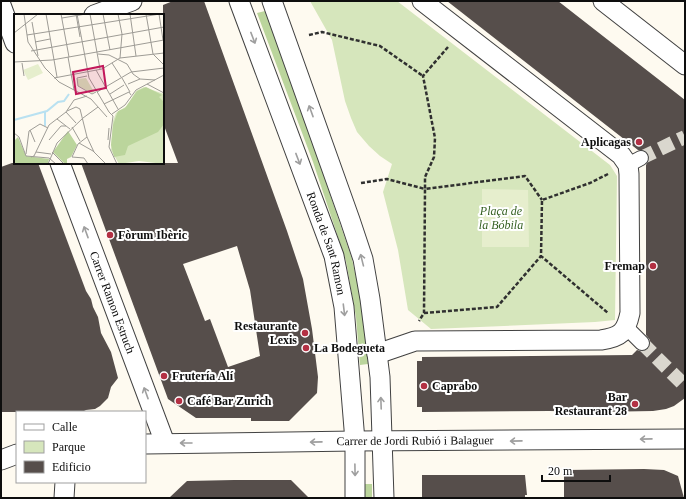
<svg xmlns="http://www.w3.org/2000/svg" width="686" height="499" viewBox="0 0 686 499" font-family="Georgia,serif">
<rect width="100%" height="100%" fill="#fefaf0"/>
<path fill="#d6e6bc" d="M 310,1 L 397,1 L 610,165 L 617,176 L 615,320 L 595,322 L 431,329 L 408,310 L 398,250 L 383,192 L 392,164 L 380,156 L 369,146 L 357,132 L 351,118 L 345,101 L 332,40 Z"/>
<g fill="#bbd59c">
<path d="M 265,11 L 319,162 L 352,259 L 364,314 L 368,364 L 360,365 L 356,317 L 346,261 L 313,162 L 257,13 Z"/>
<path d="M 364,484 L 372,484 L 372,498 L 365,498 Z"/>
</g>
<path fill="#e6eecd" d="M 482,189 L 528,190 L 529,247 L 482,247 Z"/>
<g fill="#564e4b" fill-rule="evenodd">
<path d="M 173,1 L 204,1 L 287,231 L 303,279 L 312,329 L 318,377 L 317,393 L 289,421 L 251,421 L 251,418 L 196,418 L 168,399 L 81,163 L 178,163 L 163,123 L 163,5 ZM 237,246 L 250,290 L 260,356 L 228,367 L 210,319 L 205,321 L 183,264 Z"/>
<path d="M 447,1 L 558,1 L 685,100 L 685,398 L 674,406 L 666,409 L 653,411 L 595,412 L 550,411 L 422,412 L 422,407 L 417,407 L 417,361 L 422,361 L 422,357 L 632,355 L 637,350 L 640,351 L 645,351 L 648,349 L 650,345 L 650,340 L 646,335 L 646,165 L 649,159 L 648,154 L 645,151 L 638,150 Z"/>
<path d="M 12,163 L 38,163 L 86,291 L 91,299 L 93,307 L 98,317 L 101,333 L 111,352 L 118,378 L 111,387 L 108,398 L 100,406 L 95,409 L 86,410 L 82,412 L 1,412 L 1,167 Z"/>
<path d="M 644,469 L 664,470 L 678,476 L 684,498 L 564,498 L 564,475 L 566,475 L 566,470 Z"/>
<path d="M 422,475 L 525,475 L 527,495 L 525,495 L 525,498 L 422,498 Z"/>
<path d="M 234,480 L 291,480 L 309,498 L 169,498 L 187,481 Z"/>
</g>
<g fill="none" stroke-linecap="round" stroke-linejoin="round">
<g stroke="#dad7ce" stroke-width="14" stroke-dasharray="14 7" stroke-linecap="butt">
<path d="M 641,158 L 685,137"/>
<path d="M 642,343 L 685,386"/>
</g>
<g stroke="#414141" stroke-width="16">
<g id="pedestrian">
<path d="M 628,165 L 641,158"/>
<path d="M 626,327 L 642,343"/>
</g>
</g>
<g stroke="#414141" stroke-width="21">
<g id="minor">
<path id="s1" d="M 239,1 L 334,256 L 344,307 L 350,380 L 355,441 L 355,498"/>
<path d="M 272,1 L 350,220 L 363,259 L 370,299 L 380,377 L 384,498"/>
<path d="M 603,1 L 685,65"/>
<path d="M 1,5 L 15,43"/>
<path d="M 94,15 L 132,1"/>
<path id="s2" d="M 60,163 L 165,443"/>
<path d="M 377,354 L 415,341 L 601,340 C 621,337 626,332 630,313 L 629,174 L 628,165 L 621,155 L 422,1"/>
<path id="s3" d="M 145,444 L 355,441 L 685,439"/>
<path d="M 1,460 L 17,454"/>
<path d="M 64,498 L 65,482"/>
</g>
</g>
<g stroke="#303030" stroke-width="2.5" stroke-dasharray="4 2" stroke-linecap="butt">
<path d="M 309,35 L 322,32 L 380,46 L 423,76"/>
<path d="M 448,47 L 423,76 L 435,138 L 434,157 L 425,177 L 425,189 L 525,176 L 542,200"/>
<path d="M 608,174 L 590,183 L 542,200 L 541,256 L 608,313"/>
<path d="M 361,183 L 387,179 L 425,189 L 424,313 L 419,321"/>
<path d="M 424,313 L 497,307 L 541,256"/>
</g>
<use href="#pedestrian" stroke="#fff" stroke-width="14"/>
<use href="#minor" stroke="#fff" stroke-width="19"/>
</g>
<defs><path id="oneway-shaft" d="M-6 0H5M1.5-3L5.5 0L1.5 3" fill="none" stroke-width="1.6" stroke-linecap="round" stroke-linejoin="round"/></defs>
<g stroke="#9f9f9f">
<use href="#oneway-shaft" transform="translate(253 38) rotate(69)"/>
<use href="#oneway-shaft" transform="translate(311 111) rotate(-110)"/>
<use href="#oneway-shaft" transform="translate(298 159) rotate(69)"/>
<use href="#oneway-shaft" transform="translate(86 232) rotate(-110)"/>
<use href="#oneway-shaft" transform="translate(362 260) rotate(-104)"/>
<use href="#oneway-shaft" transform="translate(344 310) rotate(83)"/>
<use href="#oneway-shaft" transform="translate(146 393) rotate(-110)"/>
<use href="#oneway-shaft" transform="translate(381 403) rotate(-92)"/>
<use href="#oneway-shaft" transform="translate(646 439) rotate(179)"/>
<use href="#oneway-shaft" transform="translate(516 441) rotate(179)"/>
<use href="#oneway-shaft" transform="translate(316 442) rotate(179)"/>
<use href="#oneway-shaft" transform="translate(186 443) rotate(-180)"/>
<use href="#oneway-shaft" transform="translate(355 470) rotate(89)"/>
</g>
<g fill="#b33043" stroke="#fff" stroke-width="1.5">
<circle cx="639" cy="142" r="4"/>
<circle cx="110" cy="235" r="4"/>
<circle cx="653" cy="266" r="4"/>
<circle cx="305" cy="333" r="4"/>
<circle cx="306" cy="348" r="4"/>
<circle cx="164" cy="376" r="4"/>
<circle cx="424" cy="386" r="4"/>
<circle cx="179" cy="401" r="4"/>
<circle cx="635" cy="404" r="4"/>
</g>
<g text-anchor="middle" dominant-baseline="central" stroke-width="4" stroke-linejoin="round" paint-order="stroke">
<g font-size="12" font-weight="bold" fill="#0e0e0e" stroke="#fff" text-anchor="start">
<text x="631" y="142" text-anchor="end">Aplicagas</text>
<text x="118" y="235">Fòrum Ibèric</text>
<text x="645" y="266" text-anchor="end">Fremap</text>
<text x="297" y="326" text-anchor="end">Restaurante<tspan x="297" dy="14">Lexis</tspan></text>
<text x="314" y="348">La Bodegueta</text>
<text x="172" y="376">Frutería Alí</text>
<text x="432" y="386">Caprabo</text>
<text x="627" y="397" text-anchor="end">Bar<tspan x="627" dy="14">Restaurant 28</tspan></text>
<text x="187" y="401">Café Bar Zurich</text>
</g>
<g font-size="12" font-style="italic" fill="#366123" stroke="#fff">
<text x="501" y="211">Plaça de<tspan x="501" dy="14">la Bóbila</tspan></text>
</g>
<g font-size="12" fill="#0e0e0e" stroke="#fff">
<text stroke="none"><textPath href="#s1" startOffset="258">Ronda de Sant Ramon</textPath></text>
<text stroke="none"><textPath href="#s2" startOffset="149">Carrer Ramon Estruch</textPath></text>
<text stroke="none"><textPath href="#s3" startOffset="270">Carrer de Jordi Rubió i Balaguer</textPath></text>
</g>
</g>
<g transform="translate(14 14)">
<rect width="150" height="150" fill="#fefaf0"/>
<path d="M 72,64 L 80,78 L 78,79 L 64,72 L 63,65 ZM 130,73 L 150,80 L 150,150 L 125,147 L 105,150 L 97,136 L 99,107 L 102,99 L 113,92 L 122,77 Z" fill="#d6e6bc"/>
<path d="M 132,73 L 148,81 L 145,83 L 150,88 L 150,110 L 144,118 L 114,132 L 111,141 L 100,143 L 97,131 L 99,111 L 104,97 L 111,94 L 123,77 ZM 54,117 L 63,131 L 57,143 L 53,145 L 53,150 L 51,150 L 39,138 ZM 4,123 L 12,142 L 35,145 L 34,150 L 0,150 L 0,127 Z" fill="#bbd59c"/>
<path d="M 24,50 L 29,59 L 14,66 L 9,56 Z" fill="#e6eecd"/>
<path fill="none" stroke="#b9e1f1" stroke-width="2" d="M 0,106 L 33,97 L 44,88 L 50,87 L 55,80M 31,112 L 31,97"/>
<path fill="none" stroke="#9e9c96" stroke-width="1" d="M 10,0 L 14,28 L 31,54 L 45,68 L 77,85 L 93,103M 32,0 L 43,63M 47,0 L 55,43M 62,0 L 66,23M 63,0 L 75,64 L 95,98 L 99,102 L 95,133 L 103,150M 76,0 L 86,55M 89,0 L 96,36M 104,0 L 108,20 L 106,44M 116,0 L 122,42M 132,0 L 139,40M 145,0 L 149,26M 48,4 L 72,0M 18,8 L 24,42M 0,19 L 24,0M 13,21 L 146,0M 21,28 L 36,25M 17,37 L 150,13M 84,40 L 95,41 L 113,50 L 119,60 L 126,65M 139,40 L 150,51M 54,43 L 60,76M 0,48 L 38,46 L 150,26M 8,49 L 10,62M 98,49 L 107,63M 82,56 L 104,95M 73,62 L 63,64 L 64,72 L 78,80 L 82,78M 40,64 L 88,55 L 106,44 L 150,39M 108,64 L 116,78M 114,70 L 126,65 L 141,66M 133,70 L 150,79M 83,78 L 117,58 L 150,54M 96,80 L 110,71M 90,90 L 115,78 L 117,81M 53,97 L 62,93 L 66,95 L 73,123 L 80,138M 52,98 L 62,109M 98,100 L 111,91 L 122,76 L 150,61M 69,104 L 84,93M 43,105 L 56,115M 58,113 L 66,127M 16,116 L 21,128M 0,119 L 5,123 L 12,142 L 35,144 L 42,150M 73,123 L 64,130 L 58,143 L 70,144 L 74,150M 35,126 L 47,112 L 52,112M 94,126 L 95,114M 65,129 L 79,137 L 92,150M 22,138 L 37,140M 38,138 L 50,150M 12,140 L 15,117 L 26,110 L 34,114M 17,143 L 20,142 L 35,111 L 52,98 L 60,86 L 73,82M 34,150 L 43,129 L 69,104"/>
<path fill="#c2185b" fill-opacity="0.15" stroke="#c2185b" stroke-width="2" d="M 89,52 L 92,74 L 62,80 L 59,58 Z"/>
<rect width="150" height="150" fill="none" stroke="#0e0e0e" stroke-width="2"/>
</g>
<rect width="686" height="499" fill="none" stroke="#0e0e0e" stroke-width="4"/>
<rect x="16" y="411" width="130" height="72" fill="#ffffff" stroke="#9f9f9f"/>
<rect x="24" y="424" width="20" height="6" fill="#ffffff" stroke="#9f9f9f"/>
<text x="52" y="431" font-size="12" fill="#0e0e0e">Calle</text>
<rect x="24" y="441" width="20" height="12" fill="#d6e6bc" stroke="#9f9f9f"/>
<text x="52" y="451" font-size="12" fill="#0e0e0e">Parque</text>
<rect x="24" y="461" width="20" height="12" fill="#564e4b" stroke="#9f9f9f"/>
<text x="52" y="471" font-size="12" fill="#0e0e0e">Edificio</text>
<path d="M542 475v6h68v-6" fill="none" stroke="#0e0e0e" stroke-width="2"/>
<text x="548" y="475" font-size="12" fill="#0e0e0e" stroke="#ffffff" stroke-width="3" paint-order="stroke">20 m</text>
</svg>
